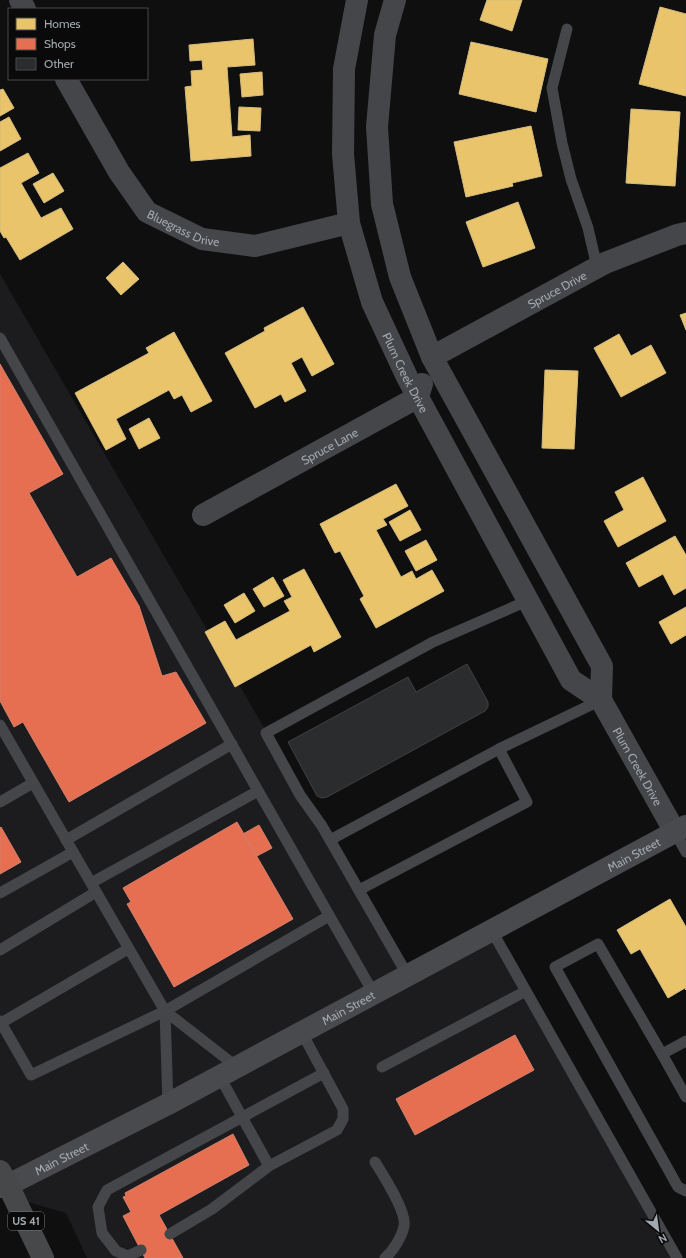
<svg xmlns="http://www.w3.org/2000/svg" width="686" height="1258" viewBox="0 0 686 1258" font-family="Cabin,sans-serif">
<rect width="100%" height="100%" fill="#0f0f10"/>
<path fill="#1c1c1e" d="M 0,274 L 408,975 L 492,931 L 670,1258 L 87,1258 L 66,1213 L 0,1194 Z"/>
<g fill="#e9c46a" stroke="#d4bc7f">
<path d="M 487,0 L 522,0 L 512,31 L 480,20 Z"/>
<path d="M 660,7 L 686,14 L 686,96 L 639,84 Z"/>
<path d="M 253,39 L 255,65 L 227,67 L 232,137 L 250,135 L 251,156 L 191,161 L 185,87 L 192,86 L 191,71 L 203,70 L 202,60 L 190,61 L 189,45 Z"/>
<path d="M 471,42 L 548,59 L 536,112 L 459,94 Z"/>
<path d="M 262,72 L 263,95 L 242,97 L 240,74 Z"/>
<path d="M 3,89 L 14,108 L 0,116 L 0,90 Z"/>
<path d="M 239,107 L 261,108 L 260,131 L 238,130 Z"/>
<path d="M 631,109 L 680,112 L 675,186 L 626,183 Z"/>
<path d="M 9,117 L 21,139 L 0,151 L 0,122 Z"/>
<path d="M 531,126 L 542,176 L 512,183 L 513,186 L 466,197 L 454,142 Z"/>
<path d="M 28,153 L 39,173 L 21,183 L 41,218 L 61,208 L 73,229 L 20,260 L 6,237 L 4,238 L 0,231 L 0,168 Z"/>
<path d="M 53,173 L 64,191 L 44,203 L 33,184 Z"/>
<path d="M 518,202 L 535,248 L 483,267 L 466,222 Z"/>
<path d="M 123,262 L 139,279 L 121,295 L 106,278 Z"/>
<path d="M 303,307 L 334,364 L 312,376 L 302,357 L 291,363 L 306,391 L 285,402 L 281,394 L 255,408 L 225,353 L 265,331 L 264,328 Z"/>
<path d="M 686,313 L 686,330 L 680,315 Z"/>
<path d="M 174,332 L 212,401 L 191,412 L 182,395 L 174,399 L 169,390 L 116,419 L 126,439 L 106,450 L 75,393 L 149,353 L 146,348 Z"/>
<path d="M 619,334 L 631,356 L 651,345 L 666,373 L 621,397 L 594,348 Z"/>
<path d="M 545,370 L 578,371 L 574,449 L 542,448 Z"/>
<path d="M 149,418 L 160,438 L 139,449 L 129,429 Z"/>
<path d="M 643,477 L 666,521 L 618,547 L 604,521 L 624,510 L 615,492 Z"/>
<path d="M 396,484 L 408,506 L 383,519 L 387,525 L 376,530 L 401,577 L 412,571 L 416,579 L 432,570 L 444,591 L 376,628 L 360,599 L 364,596 L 340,551 L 335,553 L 320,524 Z"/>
<path d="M 410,510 L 421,530 L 400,541 L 389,522 Z"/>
<path d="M 675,536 L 686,555 L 686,588 L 674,595 L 663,574 L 639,587 L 626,563 Z"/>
<path d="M 426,540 L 437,560 L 416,571 L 405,551 Z"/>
<path d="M 304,569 L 341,637 L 314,652 L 311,645 L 235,687 L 205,632 L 225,621 L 236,640 L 290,611 L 284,601 L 292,597 L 283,580 Z"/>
<path d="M 273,577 L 284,596 L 264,607 L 253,589 Z"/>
<path d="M 244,593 L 255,611 L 235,623 L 224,605 Z"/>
<path d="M 686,607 L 686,635 L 671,644 L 659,622 Z"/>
<path d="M 670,899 L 686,927 L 686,990 L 685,988 L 668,998 L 640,949 L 631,954 L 617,930 Z"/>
</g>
<g fill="#e76f51" stroke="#d2806d">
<path d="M 0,364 L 63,474 L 29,493 L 77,577 L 111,558 L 139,606 L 162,676 L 176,672 L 206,723 L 69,802 L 23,722 L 14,727 L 0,701 Z"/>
<path d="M 237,822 L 293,919 L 174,987 L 127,904 L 131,902 L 123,888 Z"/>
<path d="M 259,825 L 272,848 L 257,856 L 243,834 Z"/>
<path d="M 1,827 L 21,862 L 0,874 L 0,828 Z"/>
<path d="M 515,1035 L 534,1070 L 415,1135 L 396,1099 Z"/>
<path d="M 233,1134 L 249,1165 L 159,1215 L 183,1258 L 145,1258 L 123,1216 L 131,1212 L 123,1197 L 126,1196 L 125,1193 Z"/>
</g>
<path fill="#2b2c2d" stroke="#3f4043" d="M 467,664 L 488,702 L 488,707 L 485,711 L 327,797 L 322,798 L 317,796 L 288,742 L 408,677 L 416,692 Z"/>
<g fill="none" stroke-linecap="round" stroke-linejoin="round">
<g stroke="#444649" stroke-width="11">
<path d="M 567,29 L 552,88 L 562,143 L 571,179 L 588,228 L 597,267"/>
<path d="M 0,338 L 374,994"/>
<path d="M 0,725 L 91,883"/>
<path d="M 0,802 L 33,783"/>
<path d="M 675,832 L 686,852"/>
<path d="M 66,840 L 232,744"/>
<path d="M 330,840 L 499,749"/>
<path d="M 359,890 L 527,802 L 499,749 L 601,700"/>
<path d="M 0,893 L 73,852"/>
<path d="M 492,931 L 677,1258"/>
<path d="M 0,950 L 96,892"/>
<path d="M 408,976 L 322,826 L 300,795 L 266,733 L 433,642 L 527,601"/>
<path d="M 165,1011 L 168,1104"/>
<path d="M 0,1021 L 31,1075 L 165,1011 L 329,916"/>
<path d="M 1,1023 L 128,949"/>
<path d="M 686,1041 L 662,1054 L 598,944 L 555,967 L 678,1187 L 686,1191"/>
<path d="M 662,1054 L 686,1097"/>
<path d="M 237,1067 L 165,1011 L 91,883 L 258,791"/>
<path d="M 382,1067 L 526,991"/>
<path d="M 220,1077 L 269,1166"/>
<path d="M 375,1162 C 383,1175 407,1212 404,1226 C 402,1237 393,1251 385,1258"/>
<path d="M 170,1234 L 212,1209 L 269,1166 L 337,1130 L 343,1119 L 343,1109 L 302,1033"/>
<path d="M 141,1250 L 128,1256 L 116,1251 L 102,1233 L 98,1207 L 107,1190 L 324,1073"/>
</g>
<g stroke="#444649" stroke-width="22">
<path d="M 20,0 L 25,9"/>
<path id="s1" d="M 357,0 L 344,69 L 343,154 L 349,223 L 372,302 L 407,377 L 571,680 L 601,700 L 675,832"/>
<path d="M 395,0 L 385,35 L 377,127 L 382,204 L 400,277 L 432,357 L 602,666 L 601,700"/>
<path id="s2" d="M 66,79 L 119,172 L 147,212 L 202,239 L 255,246 L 349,223"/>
<path id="s3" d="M 432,357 L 605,263 L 677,235 L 686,233"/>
<path id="s4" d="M 203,515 L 418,397 L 422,384"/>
</g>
<path stroke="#484a4d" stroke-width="22" id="s5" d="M 0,1187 L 8,1185 L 168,1104 L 686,826"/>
<path stroke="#474849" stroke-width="22" d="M 0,1171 L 8,1185 L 43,1258"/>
</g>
<g text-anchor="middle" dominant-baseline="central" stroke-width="4" stroke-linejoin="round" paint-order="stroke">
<rect fill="#0a0a0b" stroke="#74797e" stroke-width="1" x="8" y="1212" width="36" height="18" rx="3"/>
<g font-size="11" font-weight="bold" fill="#a2a8af">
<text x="26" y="1221">US 41</text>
</g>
<g font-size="12" fill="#a2a8af" stroke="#0a0a0b">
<text stroke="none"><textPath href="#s2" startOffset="196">Bluegrass Drive</textPath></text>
<text stroke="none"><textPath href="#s3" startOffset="142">Spruce Drive</textPath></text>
<text stroke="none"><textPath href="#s1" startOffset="385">Plum Creek Drive</textPath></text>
<text stroke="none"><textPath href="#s4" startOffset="144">Spruce Lane</textPath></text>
<text stroke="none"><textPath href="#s1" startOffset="846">Plum Creek Drive</textPath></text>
<text stroke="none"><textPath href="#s5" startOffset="716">Main Street</textPath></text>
<text stroke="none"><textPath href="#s5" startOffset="392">Main Street</textPath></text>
<text stroke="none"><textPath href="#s5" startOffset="68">Main Street</textPath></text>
</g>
</g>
<rect x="8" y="8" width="140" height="72" fill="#0a0a0b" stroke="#47494d"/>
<rect x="16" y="18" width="20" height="12" fill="#e9c46a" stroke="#47494d"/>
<text x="44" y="28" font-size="12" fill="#a2a8af">Homes</text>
<rect x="16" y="38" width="20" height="12" fill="#e76f51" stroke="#47494d"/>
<text x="44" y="48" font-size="12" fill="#a2a8af">Shops</text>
<rect x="16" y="58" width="20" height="12" fill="#2b2c2d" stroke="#47494d"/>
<text x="44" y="68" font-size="12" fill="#a2a8af">Other</text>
<g transform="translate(658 1230) rotate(151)" stroke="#0a0a0b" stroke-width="3" paint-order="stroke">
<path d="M0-3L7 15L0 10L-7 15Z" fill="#a2a8af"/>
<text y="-6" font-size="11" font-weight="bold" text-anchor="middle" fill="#a2a8af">N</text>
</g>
</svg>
